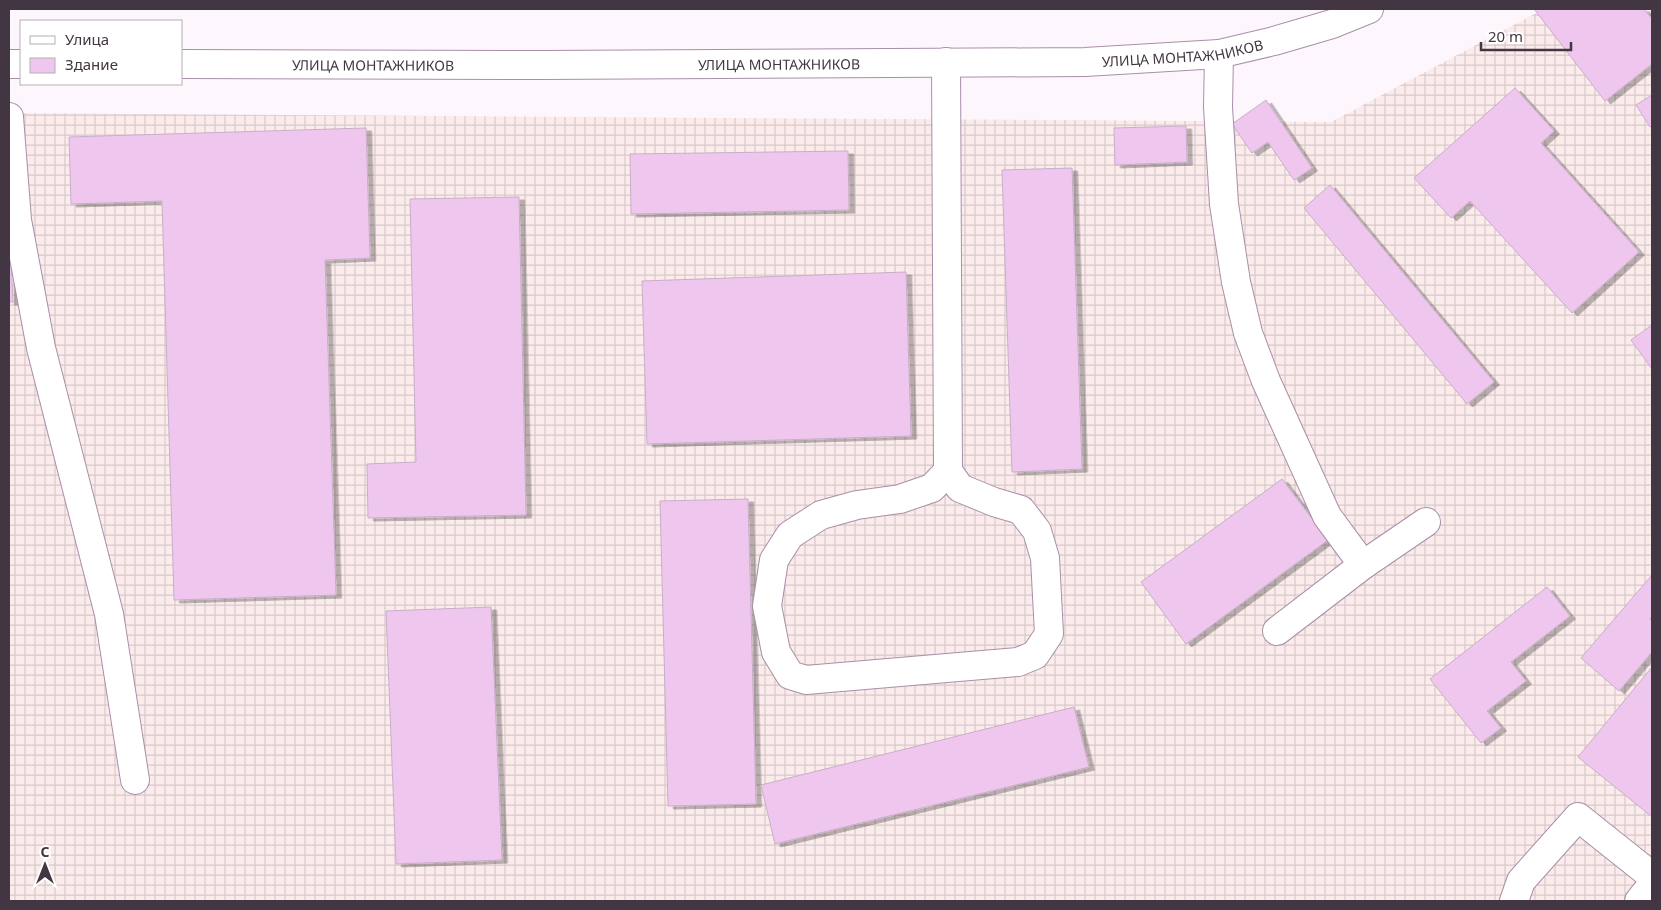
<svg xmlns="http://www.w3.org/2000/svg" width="1661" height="910" viewBox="0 0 1661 910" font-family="'Noto Sans',sans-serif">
<defs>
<pattern id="industrial-grid" width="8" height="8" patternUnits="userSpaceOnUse" patternTransform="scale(1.25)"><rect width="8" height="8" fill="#fbebeb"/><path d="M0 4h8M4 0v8" fill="none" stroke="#d8cacb"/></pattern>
<filter id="shadow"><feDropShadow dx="5.5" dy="3" stdDeviation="0" flood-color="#0004"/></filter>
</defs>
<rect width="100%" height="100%" fill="#fdf7fd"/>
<path fill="url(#industrial-grid)" d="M 1544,9 L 1652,9 L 1652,901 L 9,901 L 9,113 L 1331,122 Z"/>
<g fill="#efc7ee" stroke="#c9aec9" filter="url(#shadow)">
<path d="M 1534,9 L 1644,9 L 1652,19 L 1652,64 L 1605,101 Z"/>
<path d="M 1515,88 L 1554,131 L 1541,143 L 1639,252 L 1572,313 L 1470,201 L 1451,218 L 1414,178 Z"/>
<path d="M 1652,95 L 1652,125 L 1650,127 L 1636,105 Z"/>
<path d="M 1266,100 L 1312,168 L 1294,180 L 1268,142 L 1252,153 L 1232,124 Z"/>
<path d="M 1186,126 L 1187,162 L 1115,165 L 1114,128 Z"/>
<path d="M 366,128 L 370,258 L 325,260 L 336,595 L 174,600 L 162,201 L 71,204 L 69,137 Z"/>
<path d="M 848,151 L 849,210 L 631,214 L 630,154 Z"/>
<path d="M 1072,168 L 1082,469 L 1012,472 L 1002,170 Z"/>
<path d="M 1330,185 L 1494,382 L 1467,404 L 1304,208 Z"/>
<path d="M 519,197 L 526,515 L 368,518 L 367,464 L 416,462 L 410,199 Z"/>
<path d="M 9,221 L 13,302 L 9,302 Z"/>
<path d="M 906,272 L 911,436 L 647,444 L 642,281 Z"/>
<path d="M 1652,325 L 1652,369 L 1631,340 Z"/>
<path d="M 1282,479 L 1328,540 L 1186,644 L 1141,582 Z"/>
<path d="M 748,499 L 756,804 L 668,806 L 660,501 Z"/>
<path d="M 1652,575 L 1652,616 L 1650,619 L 1652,620 L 1652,652 L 1619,691 L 1581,658 Z"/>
<path d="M 1547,587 L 1570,616 L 1511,662 L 1526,681 L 1487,711 L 1501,728 L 1481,743 L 1430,679 Z"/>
<path d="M 491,607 L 502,860 L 396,864 L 386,611 Z"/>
<path d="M 1652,667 L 1652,817 L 1578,757 Z"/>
<path d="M 1074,707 L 1089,767 L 775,844 L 761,785 Z"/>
</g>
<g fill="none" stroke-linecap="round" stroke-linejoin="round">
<g stroke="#a98fa9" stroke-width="30">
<g id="minor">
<path d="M 1219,54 L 1218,107 L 1224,204 L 1236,282 L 1248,333 L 1266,381 L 1327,516 L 1363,565 L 1277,631"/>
<path d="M 946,62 L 948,471 L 960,488 L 994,502 L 1021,510 L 1037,531 L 1045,558 L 1049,634 L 1035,655 L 1018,662 L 806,680 L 790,675 L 776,652 L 767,606 L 774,560 L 790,535 L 821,515 L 857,505 L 900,499 L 932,488 L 948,471"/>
<path d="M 9,117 L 17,220 L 41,348 L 109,614 L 135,780"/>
<path d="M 1363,565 L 1426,522"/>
<path d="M 1514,901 L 1521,881 L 1578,817 L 1652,876"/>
<path d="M 1639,901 L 1652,885"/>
</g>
</g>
<g stroke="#a98fa9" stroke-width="30">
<g id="major">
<path d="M 9,64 L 21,64"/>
<path id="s1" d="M 181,64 L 542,65 L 1085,62 L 1219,54 L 1274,41 L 1332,24 L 1369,9"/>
</g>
</g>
<use href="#minor" stroke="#fff" stroke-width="28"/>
<use href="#major" stroke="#fff" stroke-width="28"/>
</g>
<g text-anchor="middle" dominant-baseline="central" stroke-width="4" stroke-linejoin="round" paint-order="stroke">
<g font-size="14" fill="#413641" stroke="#fff">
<text stroke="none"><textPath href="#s1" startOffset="1002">УЛИЦА МОНТАЖНИКОВ</textPath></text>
<text stroke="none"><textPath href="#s1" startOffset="598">УЛИЦА МОНТАЖНИКОВ</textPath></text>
<text stroke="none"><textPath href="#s1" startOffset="192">УЛИЦА МОНТАЖНИКОВ</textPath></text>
</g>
</g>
<rect width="1661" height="910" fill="none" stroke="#413641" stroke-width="20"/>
<rect x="20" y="20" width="162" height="65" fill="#ffffff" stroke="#b3afb3"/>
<rect x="30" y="36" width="25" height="8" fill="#ffffff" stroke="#b3afb3"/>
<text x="65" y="45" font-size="15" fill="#413641">Улица</text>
<rect x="30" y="58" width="25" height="15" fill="#efc7ee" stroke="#b3afb3"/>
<text x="65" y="70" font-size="15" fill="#413641">Здание</text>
<g transform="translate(45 865)" stroke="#ffffff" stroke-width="4" paint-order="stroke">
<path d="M0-4L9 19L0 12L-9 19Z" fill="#413641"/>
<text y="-8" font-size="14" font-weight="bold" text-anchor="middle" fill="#413641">С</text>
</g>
<path d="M1481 42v8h90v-8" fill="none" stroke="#413641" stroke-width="2.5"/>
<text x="1488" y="42" font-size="15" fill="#413641" stroke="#ffffff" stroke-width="4" paint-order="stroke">20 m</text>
</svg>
